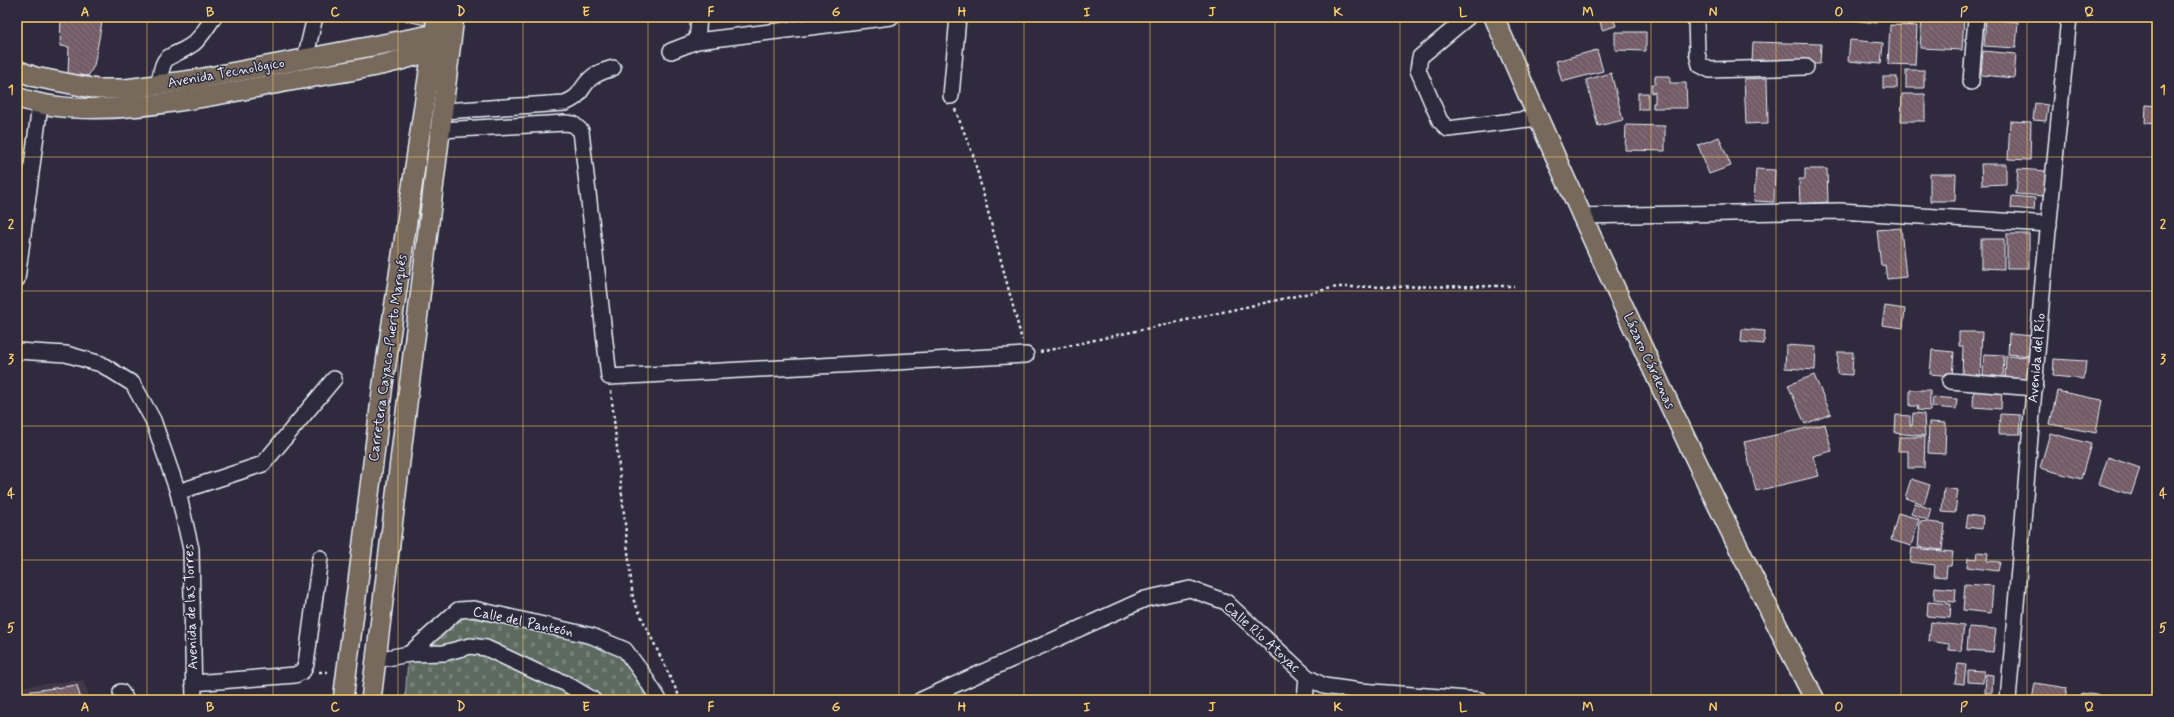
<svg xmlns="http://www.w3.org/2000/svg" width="2174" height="717" viewBox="0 0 2174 717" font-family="Mynerve,sans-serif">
<defs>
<pattern id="cemetery-stones" width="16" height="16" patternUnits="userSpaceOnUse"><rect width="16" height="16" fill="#5d6a60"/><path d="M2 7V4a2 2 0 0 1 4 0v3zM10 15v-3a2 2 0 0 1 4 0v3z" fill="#748078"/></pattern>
<pattern id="building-back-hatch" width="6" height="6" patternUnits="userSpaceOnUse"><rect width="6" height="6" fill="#735b66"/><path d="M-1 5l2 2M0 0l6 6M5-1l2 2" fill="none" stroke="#87737d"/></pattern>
</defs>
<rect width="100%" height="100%" fill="#2f2a3d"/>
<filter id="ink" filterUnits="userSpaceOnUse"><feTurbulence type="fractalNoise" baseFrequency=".025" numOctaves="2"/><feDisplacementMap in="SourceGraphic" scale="8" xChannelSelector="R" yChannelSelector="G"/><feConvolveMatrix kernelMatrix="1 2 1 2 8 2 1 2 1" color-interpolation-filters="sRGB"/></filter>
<g filter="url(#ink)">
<path fill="#433949" d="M 83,680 L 91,700 L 17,700 L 17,687 Z"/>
<path fill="url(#cemetery-stones)" stroke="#a2aeac" d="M 465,617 L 578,636 L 621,651 L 652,700 L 405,700 L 408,659 Z"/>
<g fill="url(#building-back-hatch)" stroke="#e8f1f8">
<path d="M 398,17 L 426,17 L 425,25 L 398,19 Z"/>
<path d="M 1599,17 L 1613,17 L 1616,26 L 1602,30 Z"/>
<path d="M 1853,17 L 1878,17 L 1877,23 L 1852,20 Z"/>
<path d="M 1922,17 L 1964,17 L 1962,50 L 1920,48 Z"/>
<path d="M 61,18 L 102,22 L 94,66 L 88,76 L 68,74 L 69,47 L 60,46 Z"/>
<path d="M 1986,19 L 2018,22 L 2016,48 L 1984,46 Z"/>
<path d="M 1890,25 L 1917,26 L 1915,65 L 1888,64 Z"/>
<path d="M 1615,32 L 1646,32 L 1646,51 L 1615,50 Z"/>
<path d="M 1850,40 L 1883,43 L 1881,64 L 1848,61 Z"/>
<path d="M 1753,42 L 1821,44 L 1820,64 L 1752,63 Z"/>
<path d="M 1597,50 L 1603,71 L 1562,82 L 1556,61 Z"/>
<path d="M 1983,51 L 2016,54 L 2014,78 L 1981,75 Z"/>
<rect x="1906" y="70" width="18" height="18"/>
<path d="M 1611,73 L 1623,120 L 1598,126 L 1586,80 Z"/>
<path d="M 1655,76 L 1670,76 L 1670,83 L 1686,83 L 1687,108 L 1653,108 L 1653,103 L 1655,103 L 1655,92 L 1651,93 L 1651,84 L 1655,84 Z"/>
<rect x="1883" y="77" width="14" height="11"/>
<path d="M 1767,78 L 1768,123 L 1746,124 L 1744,79 Z"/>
<rect x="1638" y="93" width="10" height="16"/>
<path d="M 1902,94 L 1925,94 L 1925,121 L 1901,121 Z"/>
<path d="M 2035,103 L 2048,105 L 2046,121 L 2033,120 Z"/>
<path d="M 2146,105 L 2157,106 L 2157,124 L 2145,123 Z"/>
<path d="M 2010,121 L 2031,122 L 2030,160 L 2008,159 Z"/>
<path d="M 1626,125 L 1665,126 L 1665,151 L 1625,150 Z"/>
<path d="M 1719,137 L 1731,166 L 1709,174 L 1698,145 Z"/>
<path d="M 1981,164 L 2006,164 L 2006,184 L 1982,185 Z"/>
<path d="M 1756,169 L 1775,170 L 1774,202 L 1754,201 Z"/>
<path d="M 1805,169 L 1827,169 L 1828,202 L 1800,204 L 1799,179 L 1805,179 Z"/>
<path d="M 2018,169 L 2046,171 L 2044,196 L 2016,194 Z"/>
<path d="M 1930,174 L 1956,174 L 1955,201 L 1930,201 Z"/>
<path d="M 2012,196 L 2035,198 L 2034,210 L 2011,208 Z"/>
<path d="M 1901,228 L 1906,277 L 1887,279 L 1885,265 L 1881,266 L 1877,230 Z"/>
<rect x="2007" y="234" width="22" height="34"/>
<path d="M 1981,239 L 2004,239 L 2004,269 L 1981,268 Z"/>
<path d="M 1885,306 L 1905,309 L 1903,328 L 1882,325 Z"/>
<path d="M 1742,329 L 1765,331 L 1764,344 L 1741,342 Z"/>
<path d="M 1959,332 L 1982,332 L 1980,378 L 1962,378 L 1963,346 L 1959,346 Z"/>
<path d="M 2009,334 L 2033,336 L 2032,356 L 2008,354 Z"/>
<path d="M 1786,345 L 1816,347 L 1815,370 L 1785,368 Z"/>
<path d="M 1932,350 L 1954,352 L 1952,376 L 1930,374 Z"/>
<path d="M 1838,352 L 1853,352 L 1852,375 L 1837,374 Z"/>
<path d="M 1984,354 L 2004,355 L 2003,377 L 1983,375 Z"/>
<path d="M 2006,356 L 2031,357 L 2030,381 L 2005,379 Z"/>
<path d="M 2054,359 L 2086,361 L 2084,379 L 2053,376 Z"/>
<path d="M 1814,375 L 1831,414 L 1805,424 L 1788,385 Z"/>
<path d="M 1974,386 L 2002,389 L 2001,409 L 1973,407 Z"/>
<path d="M 1910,390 L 1930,390 L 1930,411 L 1917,410 L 1918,406 L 1910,406 Z"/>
<path d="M 2057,391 L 2102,400 L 2096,433 L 2050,424 Z"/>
<path d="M 1933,397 L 1957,399 L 1956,409 L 1932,407 Z"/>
<path d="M 1913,413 L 1924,414 L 1925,436 L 1895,433 L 1896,415 L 1910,416 L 1910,425 L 1912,426 Z"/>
<path d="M 2000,414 L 2021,415 L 2020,434 L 1999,434 Z"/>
<path d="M 1929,422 L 1946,423 L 1945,454 L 1928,453 Z"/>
<path d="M 1825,424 L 1832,451 L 1813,456 L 1819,476 L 1756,491 L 1744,442 Z"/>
<path d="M 2050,433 L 2091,444 L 2081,479 L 2040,468 Z"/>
<path d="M 1899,437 L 1925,437 L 1924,468 L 1908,468 L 1908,451 L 1898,451 Z"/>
<path d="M 2108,457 L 2140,468 L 2131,495 L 2099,484 Z"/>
<path d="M 1911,479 L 1930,485 L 1924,504 L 1905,498 Z"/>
<path d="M 1944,488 L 1958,490 L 1955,513 L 1942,512 Z"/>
<path d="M 1915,503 L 1931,509 L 1928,520 L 1911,514 Z"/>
<path d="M 1898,513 L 1919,519 L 1911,546 L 1891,540 Z"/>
<path d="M 1968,515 L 1983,517 L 1982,529 L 1966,527 Z"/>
<path d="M 1920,521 L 1945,524 L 1942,550 L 1918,547 Z"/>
<path d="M 1912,548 L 1953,552 L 1951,566 L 1947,566 L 1946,577 L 1934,576 L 1935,565 L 1910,562 Z"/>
<path d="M 1978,552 L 1988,553 L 1987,561 L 2000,562 L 1998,571 L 1967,567 L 1968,558 L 1977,559 Z"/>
<path d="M 1965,584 L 1993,586 L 1991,613 L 1963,610 Z"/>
<path d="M 1935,587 L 1956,589 L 1955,602 L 1934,600 Z"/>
<path d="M 1928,602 L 1951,604 L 1950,618 L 1927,616 Z"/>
<path d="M 1931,622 L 1964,626 L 1961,651 L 1949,650 L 1949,644 L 1929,641 Z"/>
<path d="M 1969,627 L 1996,629 L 1993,652 L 1967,650 Z"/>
<path d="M 1958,664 L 1966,665 L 1964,684 L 1955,683 Z"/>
<path d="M 1968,670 L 1984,671 L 1983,683 L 1968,682 Z"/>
<path d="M 1986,674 L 1993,675 L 1992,693 L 1985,693 Z"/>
<path d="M 2035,683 L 2067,688 L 2065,700 L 2032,700 Z"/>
<path d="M 77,685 L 81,700 L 17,700 L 17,693 Z"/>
<path d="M 2082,693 L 2109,697 L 2109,700 L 2080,700 Z"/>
</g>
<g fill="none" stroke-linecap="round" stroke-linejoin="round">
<g stroke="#e8f1f8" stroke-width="18">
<g id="minor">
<path d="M 1468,17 L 1420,57 L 1418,70 L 1440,121 L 1448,129 L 1537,118"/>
<path d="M 1696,17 L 1697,53 L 1700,65 L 1710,70 L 1806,67"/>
<path d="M 697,41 L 699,17"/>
<path d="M 671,51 L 697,41 L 891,17"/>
<path d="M 305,59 L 315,17"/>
<path d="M 1971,82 L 1976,17"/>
<path d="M 159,85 C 163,49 169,61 193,44 C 201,38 208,25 214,17"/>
<path d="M 951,96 L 958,17"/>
<path d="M 444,111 L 565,103 C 583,95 578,91 590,79 C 596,73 604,71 613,68"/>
<path d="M 441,130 L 565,123 L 573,124 L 581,131 L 609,377 L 1026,355"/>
<path d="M 1580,216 L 1840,211 L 2049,224"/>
<path d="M 17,279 L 40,105"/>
<path d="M 17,351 L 66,354 L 101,364 L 133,384 L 153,420 L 178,492 L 191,549 L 194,700"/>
<path d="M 1950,381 L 2035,388"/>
<path d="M 178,492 L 263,464 L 334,379"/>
<path d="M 409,654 L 444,653 L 470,646 L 486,648 L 541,674 L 565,683 L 593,700"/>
<path d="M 376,660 L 409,654 L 458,610 L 474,609 L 592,636 L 625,650 L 642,673 L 659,700"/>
<path d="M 193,683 L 295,675 L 303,671 L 306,664 L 320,558"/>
<path d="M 121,692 L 126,700"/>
<path d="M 921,700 L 1145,599 L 1190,589 L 1226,602 L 1307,677 L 1324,686 L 1360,691 L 1480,700"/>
<path d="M 1305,700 L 1307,677"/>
<path d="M 2008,700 L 2043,282 L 2069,17"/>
</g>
</g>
<g stroke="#e8f1f8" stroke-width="22">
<g id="major">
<path d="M 1494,17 C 1594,248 1700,476 1815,700"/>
<path d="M 17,70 L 35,77 L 97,89 L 126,89 L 193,80 L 436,34 L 447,34"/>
<path d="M 17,97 C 91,125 213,95 290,81 C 323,75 356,71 389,63 C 407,59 426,52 445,48"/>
<path d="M 343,700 L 383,384 L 437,17"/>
<path d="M 371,700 L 454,17"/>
</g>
</g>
<g stroke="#e8f1f8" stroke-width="2.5" stroke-dasharray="3 3" stroke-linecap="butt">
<path d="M 955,109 L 973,155 L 1022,340"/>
<path d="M 1040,352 L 1337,287 L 1514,286"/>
<path d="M 611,391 L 633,599 L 681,700"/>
<path d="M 319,672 L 330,672"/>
</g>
<use href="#minor" stroke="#2f2a3d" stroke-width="15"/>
<use href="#major" stroke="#77695c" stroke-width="19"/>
</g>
</g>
<path fill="none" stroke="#ffd166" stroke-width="1" stroke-opacity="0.55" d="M 147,17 L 147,700M 273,17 L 273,700M 398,17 L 398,700M 523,17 L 523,700M 648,17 L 648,700M 774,17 L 774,700M 899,17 L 899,700M 1024,17 L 1024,700M 1150,17 L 1150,700M 1275,17 L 1275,700M 1400,17 L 1400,700M 1526,17 L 1526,700M 1651,17 L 1651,700M 1776,17 L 1776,700M 1901,17 L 1901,700M 2027,17 L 2027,700M 17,157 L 2157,157M 17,291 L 2157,291M 17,426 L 2157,426M 17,560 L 2157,560"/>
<g text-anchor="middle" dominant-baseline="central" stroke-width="3" stroke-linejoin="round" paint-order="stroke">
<g font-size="14" fill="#e8f1f8" stroke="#2f2a3d">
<text transform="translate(226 73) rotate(-10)">Avenida Tecnológico</text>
<text transform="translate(388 358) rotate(-82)">Carretera Cayaco-Puerto Marqués</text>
<text transform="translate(2037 358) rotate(-85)">Avenida del Río</text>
<text transform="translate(1649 361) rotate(65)">Lázaro Cárdenas</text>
<text transform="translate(191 607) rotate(-92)">Avenida de las Torres</text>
<text transform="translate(523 622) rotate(12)">Calle del Panteón</text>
<text transform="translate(1262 637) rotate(42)">Calle Río Atoyac</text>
</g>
</g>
<rect width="2174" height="717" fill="none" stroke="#2f2a3d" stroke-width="44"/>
<rect x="22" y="22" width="2130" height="673" fill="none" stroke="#ffd166" stroke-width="1.5"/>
<g font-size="13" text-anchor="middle" font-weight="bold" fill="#ffd166">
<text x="85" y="16">A</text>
<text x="210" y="16">B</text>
<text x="335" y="16">C</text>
<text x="461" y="16">D</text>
<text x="586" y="16">E</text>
<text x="711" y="16">F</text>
<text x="836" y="16">G</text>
<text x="962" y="16">H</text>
<text x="1087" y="16">I</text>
<text x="1212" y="16">J</text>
<text x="1338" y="16">K</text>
<text x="1463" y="16">L</text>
<text x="1588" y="16">M</text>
<text x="1713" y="16">N</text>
<text x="1839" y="16">O</text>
<text x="1964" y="16">P</text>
<text x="2089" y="16">Q</text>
<text x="11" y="94">1</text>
<text x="2163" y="94">1</text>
<text x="11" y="228">2</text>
<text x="2163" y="228">2</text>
<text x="11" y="363">3</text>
<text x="2163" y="363">3</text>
<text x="11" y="498">4</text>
<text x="2163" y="498">4</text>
<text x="11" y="632">5</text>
<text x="2163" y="632">5</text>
<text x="85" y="711">A</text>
<text x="210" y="711">B</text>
<text x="335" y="711">C</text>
<text x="461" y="711">D</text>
<text x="586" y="711">E</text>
<text x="711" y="711">F</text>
<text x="836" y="711">G</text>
<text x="962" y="711">H</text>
<text x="1087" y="711">I</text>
<text x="1212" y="711">J</text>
<text x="1338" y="711">K</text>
<text x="1463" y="711">L</text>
<text x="1588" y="711">M</text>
<text x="1713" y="711">N</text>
<text x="1839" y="711">O</text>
<text x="1964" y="711">P</text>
<text x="2089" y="711">Q</text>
</g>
</svg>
